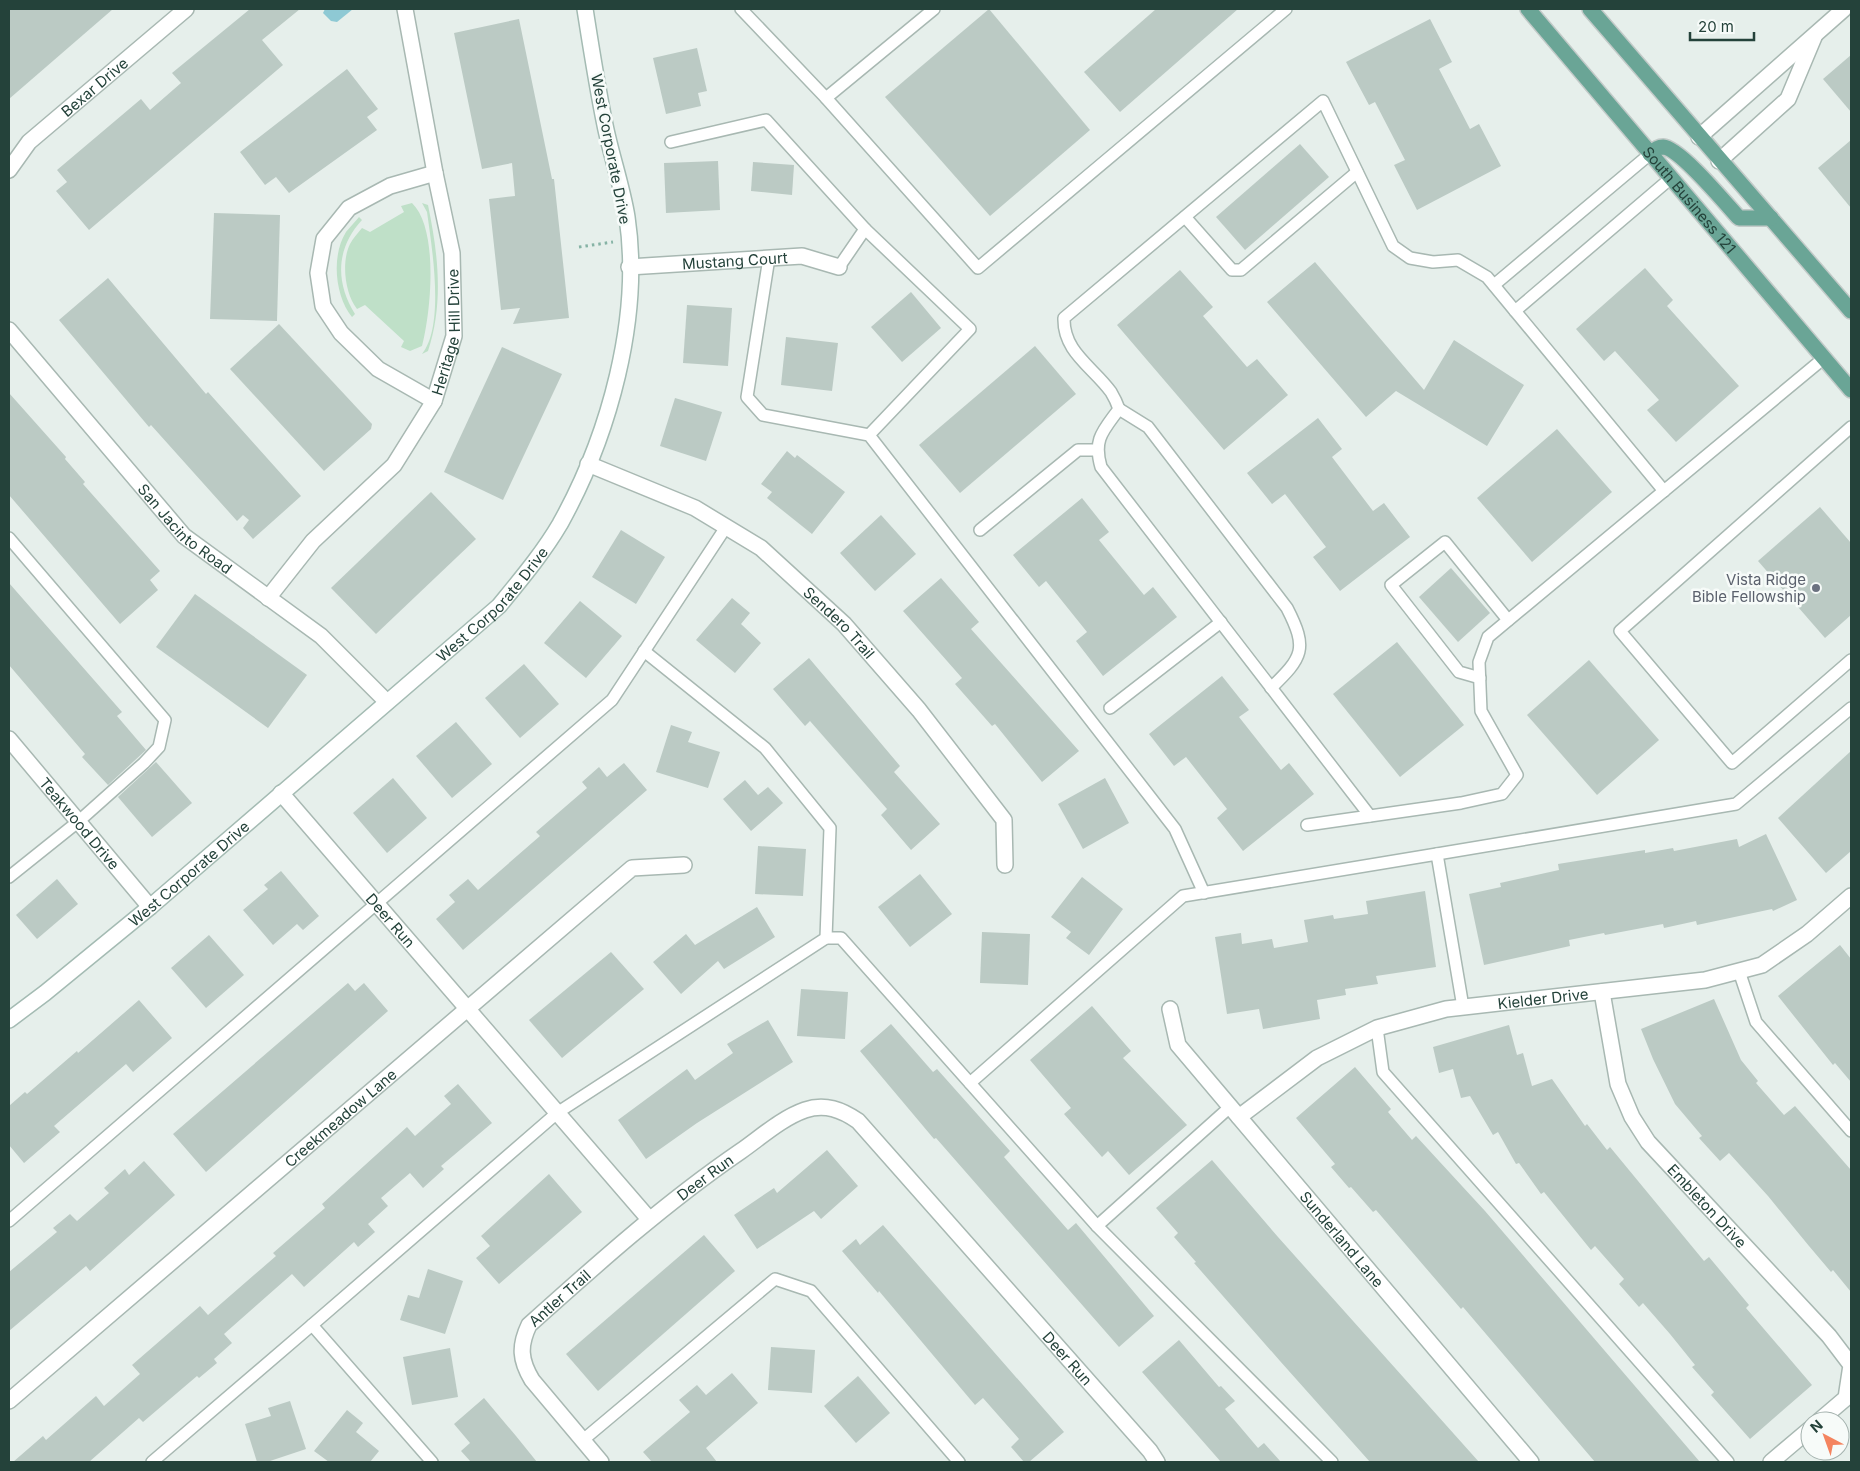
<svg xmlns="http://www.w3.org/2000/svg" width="1860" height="1471" viewBox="0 0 1860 1471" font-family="Inter,sans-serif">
<rect width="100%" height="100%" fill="#e6efeb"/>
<g fill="#bfe0c8">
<path d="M 412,203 C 439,229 431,312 422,346 L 410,351 L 401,347 L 404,341 L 365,305 L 357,309 C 345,294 341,262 350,244 C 353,238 358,233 362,228 L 370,232 L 404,212 L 401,206 Z"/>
<path d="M 422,203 L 428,205 C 438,253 444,303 428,351 L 422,354 C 445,326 432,248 427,212 Z"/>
<path d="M 359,217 L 362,220 C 336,248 335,282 355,314 L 352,317 C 335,296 331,256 346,232 C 350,227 355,222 359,217 Z"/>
</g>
<path fill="#8ec9d4" d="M 325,9 L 353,9 L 337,22 L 331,21 L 323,13 Z"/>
<g fill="#bbcac4">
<path d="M 9,9 L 113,9 L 9,99 Z"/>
<path d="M 250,9 L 300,9 L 262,40 L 283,65 L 89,230 L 56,191 L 67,182 L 57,170 L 141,99 L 150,110 L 181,83 L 172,73 Z"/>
<path d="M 989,9 L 1090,130 L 990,216 L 885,97 Z"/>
<path d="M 1156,9 L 1238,9 L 1120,112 L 1084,72 Z"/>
<path d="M 519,19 L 552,179 L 554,179 L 569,318 L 513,324 L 520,308 L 501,310 L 489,199 L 515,196 L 512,163 L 482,169 L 454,33 Z"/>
<path d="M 1430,19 L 1452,62 L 1439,69 L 1470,129 L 1479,124 L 1501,166 L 1417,210 L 1394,165 L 1405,160 L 1375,102 L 1369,105 L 1346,62 Z"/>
<path d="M 697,48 L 707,91 L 698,93 L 701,106 L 666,114 L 653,58 Z"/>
<path d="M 1851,55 L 1851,112 L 1823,79 Z"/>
<path d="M 347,69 L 378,109 L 367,117 L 377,130 L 289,193 L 276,177 L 265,185 L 240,152 Z"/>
<path d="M 1851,140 L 1851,208 L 1818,168 Z"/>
<path d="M 1300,144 L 1329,177 L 1245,250 L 1216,217 Z"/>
<path d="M 718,161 L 720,210 L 666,213 L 664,163 Z"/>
<path d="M 753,162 L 794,165 L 792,195 L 751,191 Z"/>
<path d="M 214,213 L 280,215 L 277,321 L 210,319 Z"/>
<path d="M 1315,262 L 1424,390 L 1454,340 L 1524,385 L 1487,446 L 1396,391 L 1366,417 L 1267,302 Z"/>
<path d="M 1645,268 L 1673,300 L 1667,306 L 1739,386 L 1676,442 L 1647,410 L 1659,400 L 1615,351 L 1604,361 L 1576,329 Z"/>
<path d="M 1180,270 L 1213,307 L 1203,316 L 1247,367 L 1257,359 L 1288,395 L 1224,450 L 1117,325 Z"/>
<path d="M 108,278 L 206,394 L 208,392 L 301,496 L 253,539 L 243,528 L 249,520 L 243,515 L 237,521 L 151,425 L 149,427 L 59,320 Z"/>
<path d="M 911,292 L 941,328 L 902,362 L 871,327 Z"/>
<path d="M 687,305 L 732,308 L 728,366 L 683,363 Z"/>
<path d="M 279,324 L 372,424 L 371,429 L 324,471 L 230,369 Z"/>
<path d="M 786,337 L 838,343 L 832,391 L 781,385 Z"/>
<path d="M 1035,346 L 1076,394 L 960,493 L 919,445 Z"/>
<path d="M 502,347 L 562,374 L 503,500 L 444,472 Z"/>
<path d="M 9,393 L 66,457 L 65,459 L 85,482 L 83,484 L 160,571 L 150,580 L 158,590 L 120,624 L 9,495 Z"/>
<path d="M 675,398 L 722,412 L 706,461 L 660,446 Z"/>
<path d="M 1318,418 L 1342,449 L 1332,457 L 1373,511 L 1384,503 L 1410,537 L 1340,591 L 1313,557 L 1326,547 L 1285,494 L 1272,504 L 1247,473 Z"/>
<path d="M 1557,429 L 1612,492 L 1532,562 L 1477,498 Z"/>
<path d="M 787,451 L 795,458 L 797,455 L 845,492 L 812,534 L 767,498 L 772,492 L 761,484 Z"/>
<path d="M 431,492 L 476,539 L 376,634 L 331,588 Z"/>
<path d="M 1082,498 L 1109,532 L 1099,540 L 1144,595 L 1153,587 L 1177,617 L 1103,676 L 1076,641 L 1087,632 L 1046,581 L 1039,587 L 1013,555 Z"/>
<path d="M 1820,507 L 1851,543 L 1851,615 L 1825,638 L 1758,561 Z"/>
<path d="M 881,515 L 916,554 L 875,591 L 840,553 Z"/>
<path d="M 621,530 L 665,557 L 636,604 L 592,577 Z"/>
<path d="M 1451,568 L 1490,613 L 1458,642 L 1419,597 Z"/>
<path d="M 941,578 L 979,622 L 971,629 L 1079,751 L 1042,782 L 995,724 L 992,726 L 955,684 L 962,678 L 903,611 Z"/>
<path d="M 9,583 L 122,712 L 117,716 L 146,750 L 108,785 L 82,757 L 85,754 L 9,665 Z"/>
<path d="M 195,594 L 307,675 L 268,728 L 156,647 Z"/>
<path d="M 732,598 L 750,613 L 741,624 L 761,643 L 735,673 L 696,640 Z"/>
<path d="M 580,601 L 622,636 L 586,678 L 544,643 Z"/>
<path d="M 1397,642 L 1464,725 L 1400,777 L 1333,694 Z"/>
<path d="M 809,658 L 900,766 L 894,772 L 940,824 L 911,850 L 881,815 L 887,809 L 810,721 L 805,726 L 773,689 Z"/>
<path d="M 1589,660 L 1659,740 L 1597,795 L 1527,715 Z"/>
<path d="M 524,664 L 559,704 L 520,738 L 485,698 Z"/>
<path d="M 1222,676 L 1249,710 L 1239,717 L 1281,770 L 1289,763 L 1314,794 L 1243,851 L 1217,818 L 1227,809 L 1186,757 L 1174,766 L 1149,734 Z"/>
<path d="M 456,722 L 492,764 L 452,798 L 416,756 Z"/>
<path d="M 671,725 L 692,732 L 688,742 L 720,752 L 708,788 L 656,772 Z"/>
<path d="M 1851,751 L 1851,851 L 1826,873 L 1778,818 Z"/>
<path d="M 156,762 L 192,803 L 152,837 L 118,797 Z"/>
<path d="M 624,763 L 647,790 L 463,950 L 436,919 L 455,902 L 449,895 L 468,879 L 478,890 L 540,836 L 536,832 L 587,788 L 582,782 L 599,767 L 607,777 Z"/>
<path d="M 393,778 L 427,818 L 387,853 L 353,813 Z"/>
<path d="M 1105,778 L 1129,823 L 1083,849 L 1058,804 Z"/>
<path d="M 745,780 L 758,795 L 768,787 L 783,803 L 751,831 L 723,799 Z"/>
<path d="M 1766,834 L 1797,900 L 1773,911 L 1772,909 L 1697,925 L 1696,921 L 1664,928 L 1663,924 L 1605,935 L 1604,933 L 1569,940 L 1570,946 L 1484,965 L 1469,894 L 1501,887 L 1500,883 L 1559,870 L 1558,864 L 1645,850 L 1645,853 L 1673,848 L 1674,851 L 1737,839 L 1739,847 Z"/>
<path d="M 758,846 L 806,849 L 803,896 L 755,894 Z"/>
<path d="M 281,871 L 319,916 L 303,930 L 297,924 L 273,945 L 243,910 L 268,889 L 264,885 Z"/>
<path d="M 920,874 L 952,914 L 910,947 L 878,907 Z"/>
<path d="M 1082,877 L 1123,909 L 1089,955 L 1066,938 L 1071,932 L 1051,917 Z"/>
<path d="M 57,879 L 78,904 L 37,939 L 16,915 Z"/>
<path d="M 1425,891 L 1436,967 L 1376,976 L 1378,984 L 1345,989 L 1346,995 L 1317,1000 L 1320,1019 L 1263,1029 L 1259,1009 L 1227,1014 L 1215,937 L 1241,933 L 1242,944 L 1272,939 L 1274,948 L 1308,942 L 1304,920 L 1333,915 L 1334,919 L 1368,914 L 1366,901 Z"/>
<path d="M 757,907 L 775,937 L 724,969 L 718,961 L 681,994 L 653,962 L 686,934 L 695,945 Z"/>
<path d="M 982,932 L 1030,934 L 1028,985 L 980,983 Z"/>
<path d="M 209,935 L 244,975 L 206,1008 L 171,968 Z"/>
<path d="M 1840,945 L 1851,959 L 1851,1082 L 1835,1063 L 1833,1065 L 1778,996 Z"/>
<path d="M 611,952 L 644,989 L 562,1058 L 529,1020 Z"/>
<path d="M 348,983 L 355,991 L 364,983 L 388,1011 L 206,1172 L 173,1134 Z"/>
<path d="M 801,989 L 848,992 L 845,1039 L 797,1036 Z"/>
<path d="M 1714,999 L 1741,1060 L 1758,1081 L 1756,1083 L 1784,1115 L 1795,1106 L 1851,1170 L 1851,1292 L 1833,1270 L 1831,1272 L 1809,1246 L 1768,1196 L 1729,1153 L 1720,1161 L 1699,1138 L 1702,1136 L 1675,1104 L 1653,1059 L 1641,1029 Z"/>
<path d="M 139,1000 L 172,1038 L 133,1072 L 126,1064 L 54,1126 L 60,1132 L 24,1163 L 9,1145 L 9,1106 L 25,1092 L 27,1094 L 77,1051 L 78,1053 Z"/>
<path d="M 1092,1006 L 1131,1051 L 1123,1058 L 1187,1125 L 1129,1175 L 1108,1151 L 1102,1157 L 1064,1114 L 1071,1108 L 1030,1060 Z"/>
<path d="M 768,1020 L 793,1062 L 697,1123 L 646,1159 L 618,1120 L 687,1069 L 695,1080 L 733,1053 L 727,1044 Z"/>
<path d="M 891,1024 L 933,1072 L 937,1069 L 1010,1151 L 1004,1157 L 1068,1230 L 1076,1223 L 1154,1316 L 1119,1347 L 936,1138 L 934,1139 L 860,1051 Z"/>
<path d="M 1509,1025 L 1517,1055 L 1523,1053 L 1532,1086 L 1552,1079 L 1585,1126 L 1587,1124 L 1607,1150 L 1610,1147 L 1704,1261 L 1709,1257 L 1749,1305 L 1746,1308 L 1812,1385 L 1750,1439 L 1711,1395 L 1714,1392 L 1692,1367 L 1695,1365 L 1670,1334 L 1643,1303 L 1639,1307 L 1619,1284 L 1624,1279 L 1595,1246 L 1591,1250 L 1544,1192 L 1541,1194 L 1519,1163 L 1516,1164 L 1498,1132 L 1493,1135 L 1470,1096 L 1461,1098 L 1453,1069 L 1439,1073 L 1433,1047 Z"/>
<path d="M 1355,1067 L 1391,1109 L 1388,1112 L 1412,1140 L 1416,1136 L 1485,1211 L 1700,1462 L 1595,1462 L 1463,1307 L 1461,1309 L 1376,1210 L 1373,1212 L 1351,1187 L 1349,1188 L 1331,1167 L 1335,1164 L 1296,1118 Z"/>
<path d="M 458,1084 L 492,1123 L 441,1166 L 444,1169 L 423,1188 L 410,1173 L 381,1198 L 388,1206 L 368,1224 L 375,1232 L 358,1247 L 354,1242 L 304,1287 L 292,1274 L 224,1334 L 232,1343 L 214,1359 L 217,1363 L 199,1378 L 197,1376 L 143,1422 L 139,1418 L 89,1462 L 13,1462 L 43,1436 L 46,1440 L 96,1396 L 104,1406 L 140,1374 L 132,1365 L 200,1306 L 208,1315 L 276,1256 L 273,1253 L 325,1208 L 322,1204 L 407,1127 L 415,1136 L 451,1104 L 444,1096 Z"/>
<path d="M 827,1150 L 858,1186 L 821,1219 L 814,1211 L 757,1249 L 734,1215 L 774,1188 L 777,1193 Z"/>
<path d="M 1212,1160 L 1278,1237 L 1479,1462 L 1370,1462 L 1280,1361 L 1194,1263 L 1196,1262 L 1174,1237 L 1178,1233 L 1156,1208 Z"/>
<path d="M 144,1161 L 175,1195 L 90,1271 L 86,1266 L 9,1331 L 9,1272 L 57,1232 L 53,1228 L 70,1214 L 77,1221 L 109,1193 L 104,1188 L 125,1169 L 129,1175 Z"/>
<path d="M 549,1174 L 582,1212 L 499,1284 L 476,1258 L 490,1246 L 481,1236 Z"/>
<path d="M 883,1225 L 1064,1432 L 1029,1462 L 1024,1462 L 1011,1447 L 1019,1439 L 983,1398 L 975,1405 L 879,1291 L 878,1293 L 842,1251 L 856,1239 L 860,1245 Z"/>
<path d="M 704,1235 L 735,1271 L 598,1391 L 566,1354 Z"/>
<path d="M 428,1269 L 463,1281 L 445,1334 L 400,1320 L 408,1295 L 419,1298 Z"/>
<path d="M 1179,1340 L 1219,1387 L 1221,1386 L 1235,1401 L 1225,1409 L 1258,1448 L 1264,1443 L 1281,1462 L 1221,1462 L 1142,1372 Z"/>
<path d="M 771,1347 L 815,1350 L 812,1393 L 768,1390 Z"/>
<path d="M 450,1348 L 458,1397 L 412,1405 L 403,1357 Z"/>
<path d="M 732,1373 L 758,1403 L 706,1448 L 717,1462 L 652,1462 L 643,1452 L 690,1412 L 679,1400 L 697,1385 L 706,1395 Z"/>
<path d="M 858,1376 L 890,1413 L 856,1443 L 824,1406 Z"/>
<path d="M 484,1398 L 516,1436 L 537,1462 L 471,1462 L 461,1451 L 470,1443 L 454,1424 Z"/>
<path d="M 290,1401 L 306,1449 L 267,1462 L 257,1462 L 245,1424 L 271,1416 L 268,1408 Z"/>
<path d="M 347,1410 L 363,1423 L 356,1432 L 379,1451 L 370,1462 L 329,1462 L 314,1451 Z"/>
</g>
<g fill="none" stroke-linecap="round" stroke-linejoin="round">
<g stroke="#a8b8b2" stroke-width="14">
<g id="lane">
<path d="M 741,9 L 826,98 L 978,268 L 1286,9"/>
<path d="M 826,98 L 934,9"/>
<path d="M 671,142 L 766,120 L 865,229 L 839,267"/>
<path d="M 1185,217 L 1232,270 L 1241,270 L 1357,172"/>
<path d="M 865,229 L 970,329 L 869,435"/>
<path d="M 769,258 L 747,397 L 763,415 L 869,435 L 1175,829 L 1204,893"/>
<path d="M 1494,285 L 1650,154"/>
<path d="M 1515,311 L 1671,178"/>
<path d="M 1119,409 L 1148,427 L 1287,608 C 1308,649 1303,657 1271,688"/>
<path d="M 1851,427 L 1620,631 L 1732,763 L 1851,660"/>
<path d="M 980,530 L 1078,450 L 1096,450"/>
<path d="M 9,538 L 165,720 L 159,747 L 144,763 L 79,821 L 9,877"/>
<path d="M 1480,678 L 1459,672 L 1391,585 L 1445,542 L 1508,620"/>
<path d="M 1110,708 L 1221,622"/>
<path d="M 1370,816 L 1101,467 C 1093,439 1103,431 1119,409 C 1117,403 1114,397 1111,392 C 1093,367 1063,352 1064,318 L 1323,101 L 1393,246 L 1410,258 L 1433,262 L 1458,260 L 1487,277 L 1664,491"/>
<path d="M 1307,825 L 1461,803 L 1502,794 L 1517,775 L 1481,711 L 1479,662 L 1488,637 L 1824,358"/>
<path d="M 1437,854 L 1736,804 L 1851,708"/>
<path d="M 826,938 L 841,938 L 1097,1226 L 1332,1462"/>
<path d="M 1739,971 L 1756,1022 L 1851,1131"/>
<path d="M 1377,1028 L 1383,1072 L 1728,1462"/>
<path d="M 970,1083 L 1183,896 L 1437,854 L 1463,1007"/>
<path d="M 9,1221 L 612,700 L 726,527"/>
<path d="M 1097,1226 L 1230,1107"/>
<path d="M 583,1440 L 775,1279 L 811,1291 L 959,1462"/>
<path d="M 152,1462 L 312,1325"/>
<path d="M 432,1462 L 312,1325 L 557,1113 L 826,938 L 830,828 L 765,748 L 644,651"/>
</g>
</g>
<g stroke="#a8b8b2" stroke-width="18">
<g id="street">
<path d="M 1699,137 L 1844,9"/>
<path d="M 1719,161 L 1788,99 L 1814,37"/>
<path id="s1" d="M 9,170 L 29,142 L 186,9"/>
<path id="s2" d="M 629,267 L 802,256 L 839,267"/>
<path id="s3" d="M 9,330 L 184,536 L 321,636 L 387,702"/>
<path d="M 434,401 L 378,369 L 341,333 L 323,306 L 318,273 L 324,239 L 349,208 L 390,186 L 435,173"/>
<path id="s4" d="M 588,464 L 695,508 L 761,548 L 844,624 L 919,710 L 1004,820 L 1005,865"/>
<path id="s5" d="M 268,598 L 313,541 L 394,465 L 434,401 L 454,336 L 452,253 L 435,173 L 405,9"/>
<path id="s6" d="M 9,739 L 150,907"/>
<path id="s7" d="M 281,793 L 649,1219"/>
<path id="s8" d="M 1602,992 L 1618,1084 L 1632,1117 L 1648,1142 L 1829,1336 L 1851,1365 L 1846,1398 L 1819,1421"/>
<path id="s9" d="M 1170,1009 L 1178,1045 L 1531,1462"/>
<path id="s10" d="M 1239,1117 L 1317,1058 L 1377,1028 L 1446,1009 L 1705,980 L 1762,965 L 1807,934 L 1851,896"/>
<path id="s11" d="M 9,1401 L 632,868 L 684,865"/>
<path id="s12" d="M 601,1462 L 532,1380 C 520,1360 519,1346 529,1325 C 597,1264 665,1203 741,1151 C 761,1137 782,1118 805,1110 C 825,1103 842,1110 858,1121 L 1150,1451 L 1157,1462"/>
<path d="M 1771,1462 L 1810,1429"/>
</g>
</g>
<g stroke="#a4bbb3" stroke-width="18">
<g id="secondary">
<path id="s13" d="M 9,1020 L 45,993 L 150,907 L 499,606 C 521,579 543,553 560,524 C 609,436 642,318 627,217 C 622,186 611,155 605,125 C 597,86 591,47 585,9"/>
</g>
</g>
<g stroke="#c2cac8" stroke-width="18">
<g id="primary">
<path id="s14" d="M 1528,9 L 1851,390"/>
<path d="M 1590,9 L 1851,311"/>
<path d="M 1650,154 C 1654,150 1658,147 1663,147 C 1680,148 1726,204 1739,218 L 1771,218"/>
</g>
</g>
<path stroke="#86b3a5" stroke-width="3" stroke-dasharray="2.5 4" stroke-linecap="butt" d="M 579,247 L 613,242"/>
<use href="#lane" stroke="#fff" stroke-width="11"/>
<use href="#street" stroke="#fff" stroke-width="15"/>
<use href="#secondary" stroke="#fff" stroke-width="15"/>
<use href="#primary" stroke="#6aa596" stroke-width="15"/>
</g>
<circle fill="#6b7280" stroke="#f7fbf9" stroke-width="2" cx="1816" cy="588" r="5"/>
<g text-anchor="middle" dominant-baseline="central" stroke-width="5" stroke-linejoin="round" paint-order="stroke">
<g font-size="15" fill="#24423a" stroke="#f7fbf9">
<text stroke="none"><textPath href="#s1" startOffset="120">Bexar Drive</textPath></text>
<text transform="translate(611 149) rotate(79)">West Corporate Drive</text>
<text stroke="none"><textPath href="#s14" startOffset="250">South Business 121</textPath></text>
<text stroke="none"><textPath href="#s2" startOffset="106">Mustang Court</textPath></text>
<text stroke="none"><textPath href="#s5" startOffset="330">Heritage Hill Drive</textPath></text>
<text stroke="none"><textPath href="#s3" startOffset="266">San Jacinto Road</textPath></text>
<text stroke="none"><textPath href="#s13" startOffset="638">West Corporate Drive</textPath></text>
<text stroke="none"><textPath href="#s4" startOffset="301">Sendero Trail</textPath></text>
<text stroke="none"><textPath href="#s6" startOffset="110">Teakwood Drive</textPath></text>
<text stroke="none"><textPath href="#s13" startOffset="232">West Corporate Drive</textPath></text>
<text stroke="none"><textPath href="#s7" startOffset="168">Deer Run</textPath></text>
<text stroke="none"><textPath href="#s10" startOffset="334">Kielder Drive</textPath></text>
<text stroke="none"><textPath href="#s11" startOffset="436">Creekmeadow Lane</textPath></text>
<text stroke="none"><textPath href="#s12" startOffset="395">Deer Run</textPath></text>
<text stroke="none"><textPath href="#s8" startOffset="246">Embleton Drive</textPath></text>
<text stroke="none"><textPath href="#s9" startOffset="291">Sunderland Lane</textPath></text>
<text stroke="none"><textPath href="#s12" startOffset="206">Antler Trail</textPath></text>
<text stroke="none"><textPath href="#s12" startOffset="889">Deer Run</textPath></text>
</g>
<g font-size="15" fill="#5b616d" stroke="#f7fbf9" text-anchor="end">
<text x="1806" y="579">Vista Ridge<tspan x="1806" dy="17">Bible Fellowship</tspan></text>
</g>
</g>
<rect width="1860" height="1471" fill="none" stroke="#24423a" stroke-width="20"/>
<g transform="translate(1825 1436) rotate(319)"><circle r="24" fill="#f7fbf9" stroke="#a3b1ad"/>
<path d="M0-4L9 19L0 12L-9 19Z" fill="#f4845f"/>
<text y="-8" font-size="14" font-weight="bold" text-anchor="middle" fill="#24423a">N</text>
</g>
<path d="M1690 32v8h64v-8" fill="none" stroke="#24423a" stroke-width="2.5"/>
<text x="1698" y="32" font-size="15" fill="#24423a" stroke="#f7fbf9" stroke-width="4" paint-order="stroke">20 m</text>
</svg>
